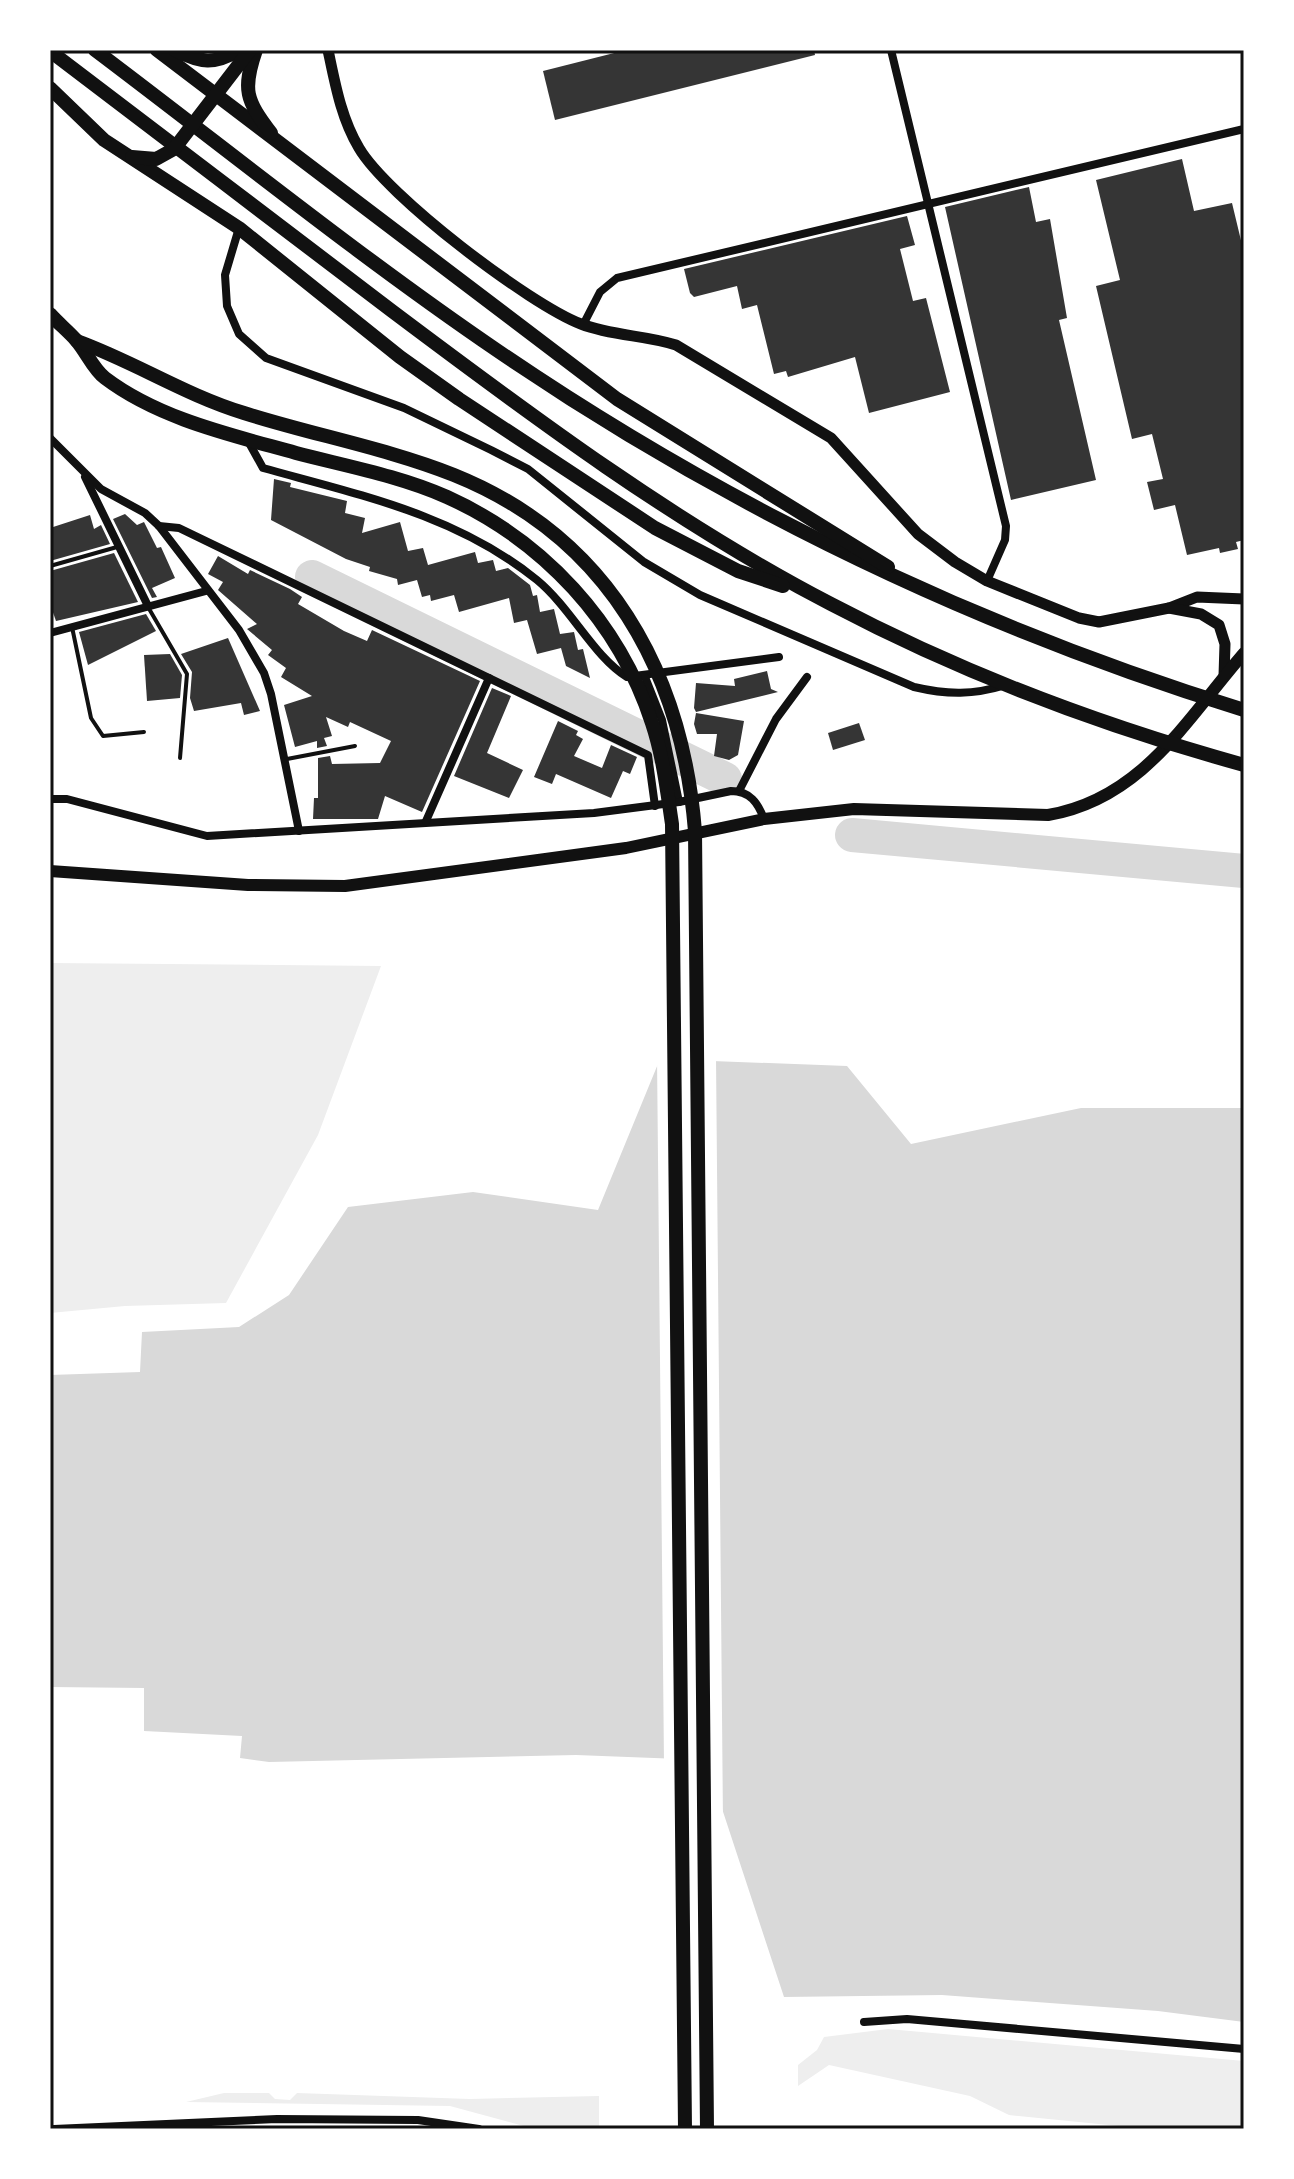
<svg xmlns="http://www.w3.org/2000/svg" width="1294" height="2179" viewBox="0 0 1294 2179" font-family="Quicksand,sans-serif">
<rect width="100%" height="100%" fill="#fff"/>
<g fill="#eee">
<path d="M 50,963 L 381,966 L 318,1135 L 226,1303 L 125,1306 L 50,1313 Z"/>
<path d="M 888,2029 L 1244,2061 L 1244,2129 L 1149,2129 L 1009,2115 L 970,2096 L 829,2065 L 798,2086 L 798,2065 L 817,2050 L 824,2037 Z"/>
<path d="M 224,2093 L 269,2093 L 275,2099 L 290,2100 L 297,2093 L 470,2099 L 599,2096 L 599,2129 L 535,2129 L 450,2106 L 186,2102 Z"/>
<path d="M 266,2126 L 435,2129 L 226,2129 Z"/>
</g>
<path fill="#d9d9d9" d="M 660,1059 L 847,1066 L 911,1144 L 1081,1108 L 1244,1108 L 1244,2022 L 1158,2011 L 942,1995 L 784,1997 L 706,1760 L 576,1755 L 269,1762 L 240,1758 L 242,1736 L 144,1731 L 144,1688 L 50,1687 L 50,1375 L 140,1372 L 142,1332 L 239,1327 L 289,1295 L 348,1207 L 473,1192 L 598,1210 Z"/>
<path fill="#fff" d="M 660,1055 L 716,1057 L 723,1823 L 703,1764 L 664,1763 L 657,1057 Z"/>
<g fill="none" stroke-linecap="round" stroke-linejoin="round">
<g stroke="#d9d9d9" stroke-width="34">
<path d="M 312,577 L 725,779"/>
<path d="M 852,835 L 1244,871"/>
</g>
</g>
<g fill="#353535">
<path d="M 626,50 L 814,50 L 815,55 L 555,120 L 543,71 Z"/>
<path d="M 1182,159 L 1194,211 L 1232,203 L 1244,253 L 1244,540 L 1236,542 L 1238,549 L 1220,553 L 1219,548 L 1187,555 L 1175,505 L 1154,510 L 1147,482 L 1163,479 L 1152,434 L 1132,439 L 1096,286 L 1120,280 L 1096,180 Z"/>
<path d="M 1029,187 L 1036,222 L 1050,219 L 1067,318 L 1059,320 L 1096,480 L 1011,500 L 945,207 Z"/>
<path d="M 907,216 L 915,245 L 900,249 L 913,301 L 926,298 L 950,392 L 869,413 L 855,357 L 788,377 L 786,371 L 774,374 L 757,305 L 742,309 L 737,286 L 694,297 L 690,293 L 684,269 Z"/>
<path d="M 274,479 L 291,483 L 290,487 L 347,501 L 345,513 L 365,518 L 362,533 L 400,522 L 408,551 L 423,548 L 428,565 L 475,552 L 478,563 L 493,560 L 496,571 L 508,568 L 530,585 L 533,596 L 537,595 L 540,612 L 554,609 L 560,634 L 574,632 L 578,650 L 583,649 L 590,678 L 566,666 L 561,648 L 537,654 L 527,620 L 514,623 L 509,598 L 459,612 L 454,595 L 431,601 L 430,595 L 422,597 L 417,580 L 398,585 L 397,579 L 369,571 L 370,567 L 346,559 L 271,520 Z"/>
<path d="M 125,514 L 137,525 L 144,522 L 157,548 L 161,547 L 175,578 L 152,588 L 157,597 L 152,598 L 113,519 Z"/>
<path d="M 90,515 L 94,529 L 101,525 L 110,544 L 50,561 L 50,528 Z"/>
<path d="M 114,553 L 138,602 L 56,621 L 50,604 L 50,571 Z"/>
<path d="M 218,556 L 248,574 L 250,570 L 290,589 L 302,597 L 298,604 L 344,631 L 367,641 L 372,630 L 480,681 L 422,812 L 385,796 L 378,819 L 313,819 L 314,798 L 318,798 L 318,758 L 330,756 L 332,764 L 380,763 L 391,741 L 350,722 L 348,727 L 326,717 L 332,736 L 324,738 L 327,746 L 317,748 L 317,741 L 295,747 L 284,705 L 312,696 L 281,677 L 286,668 L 268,655 L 272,650 L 247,629 L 257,624 L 218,590 L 223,582 L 208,574 Z"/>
<path d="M 146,614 L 156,631 L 88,665 L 79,632 Z"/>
<path d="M 228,638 L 260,711 L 244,715 L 241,703 L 194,711 L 190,698 L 192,672 L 181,654 Z"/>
<path d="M 170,654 L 182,675 L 180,698 L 147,701 L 144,655 Z"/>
<path d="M 767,671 L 771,689 L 778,692 L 696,712 L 694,708 L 696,683 L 735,686 L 734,679 Z"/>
<path d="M 492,688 L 511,696 L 487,753 L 523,770 L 509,798 L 454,776 Z"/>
<path d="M 696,713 L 744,721 L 738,755 L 729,760 L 714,756 L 717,734 L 697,734 L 694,724 Z"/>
<path d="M 558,721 L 578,731 L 576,735 L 583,739 L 574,756 L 602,768 L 611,745 L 637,757 L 630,774 L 623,771 L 611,798 L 556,774 L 552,784 L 534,777 Z"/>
<path d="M 859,723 L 865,740 L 833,750 L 828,733 Z"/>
</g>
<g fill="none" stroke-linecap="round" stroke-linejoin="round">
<g stroke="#111" stroke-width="4">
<path d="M 50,566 L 117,547"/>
<path d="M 148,607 L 187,674 L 180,758"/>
<path d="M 72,627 L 91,718 L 103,736 L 144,732"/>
<path d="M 287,759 L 355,746"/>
</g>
<g stroke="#111" stroke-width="8">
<path d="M 891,50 L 1006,526 L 1005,540 L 987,581"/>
<path d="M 239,228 L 225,275 L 227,306 L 239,334 L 266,358 L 404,408 L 491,450 L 528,469 L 644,562 L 700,595 L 914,687 C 948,695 973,695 1006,685"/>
<path d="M 583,325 L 600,292 L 617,278 L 1244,129"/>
<path d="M 50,438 L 101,489 L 145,513 L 159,526 L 239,630 L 264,673 L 271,694 L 299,831"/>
<path d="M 248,441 L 263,468 C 360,495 457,515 537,580 C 571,608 594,657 627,677 L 779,657"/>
<path d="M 85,477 L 148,606"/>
<path d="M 159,526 L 179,528 L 648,755 L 655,806"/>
<path d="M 50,633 L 206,591"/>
<path d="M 645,677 L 662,720 L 679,802"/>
<path d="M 739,791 L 776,719 L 807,677"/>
<path d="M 50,799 L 67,799 L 207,836 L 594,813 L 679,802 L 731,791 C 750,791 758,803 764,819"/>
<path d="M 426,821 L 489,678"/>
<path d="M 864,2022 L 907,2019 L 1244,2049"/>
<path d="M 54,2129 L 277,2119 L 418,2120 L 479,2129"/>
</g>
<g stroke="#111" stroke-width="11">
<path d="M 328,50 C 335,83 341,118 359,148 C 387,196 529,304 581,324 C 612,336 645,335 676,345 L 831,438 L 918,534 L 955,562 L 987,581 L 1079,618 L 1099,622 L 1169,608 L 1197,597 L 1244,599"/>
<path d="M 1169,608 L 1201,614 L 1219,625 L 1225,644 L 1224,676"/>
</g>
<path stroke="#111" stroke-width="12" d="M 50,871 L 248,885 L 345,886 L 626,848 L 764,819 L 854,809 L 1048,815 C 1142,799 1186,720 1244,653"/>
<g stroke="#111" stroke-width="14">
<path d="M 50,314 C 58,323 68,331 76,340 C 86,351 93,369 105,378 C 159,419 232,435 296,453 C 346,466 400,476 447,497 C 544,541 619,622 652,723 C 663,756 667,791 672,824 L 685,2129"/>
<path d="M 77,341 C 135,362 185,395 244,413 C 313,435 386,448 454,475 C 608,537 682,671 695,831 L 707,2129"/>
</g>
<g stroke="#111" stroke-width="14">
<path d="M 95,50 C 229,151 360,257 498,351 C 728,508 978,628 1244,710"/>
<path d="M 157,50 L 617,399 L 888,567"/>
<path d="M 175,50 C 201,63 214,65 239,50"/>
<path d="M 256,50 C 242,90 246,100 271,133"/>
<path d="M 50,51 C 164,138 278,224 392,311 C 533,417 675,523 831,604 C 960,672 1103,726 1244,765"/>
<path d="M 50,88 L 104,140 L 239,228 L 400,357 L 459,399 L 655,528 L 738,571 L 783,586"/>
<path d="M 132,157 L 156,159 L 174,149 L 250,50"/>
</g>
</g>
<rect width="1294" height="2179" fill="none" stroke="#ffffff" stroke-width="104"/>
<rect x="52" y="52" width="1190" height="2075" fill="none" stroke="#111" stroke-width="3"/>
</svg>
